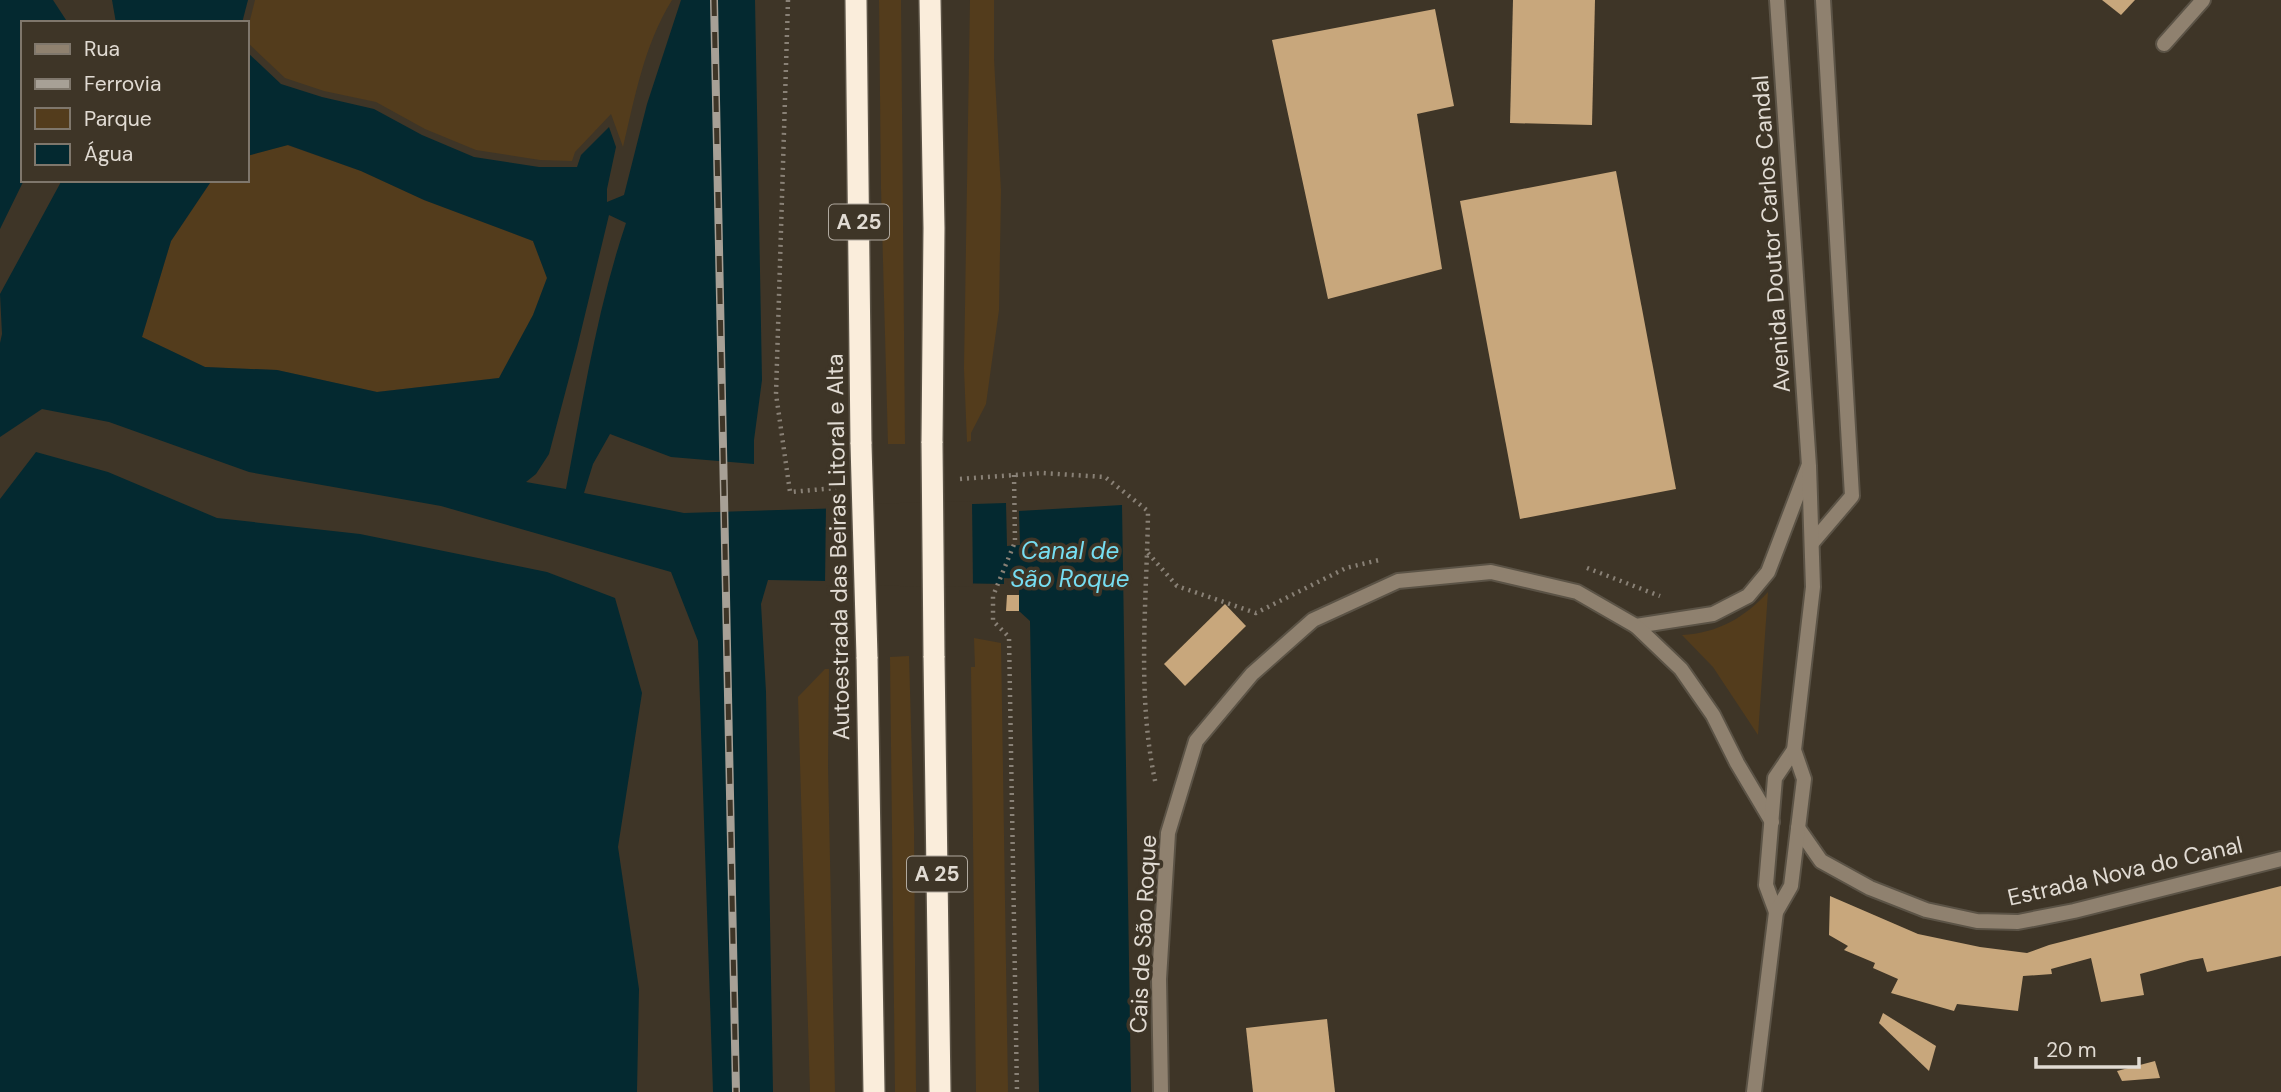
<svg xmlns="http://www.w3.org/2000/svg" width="2281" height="1092" viewBox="0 0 2281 1092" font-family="'DM Sans',sans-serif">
<rect width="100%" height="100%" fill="#3e3527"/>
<g fill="#533c1c">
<path d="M 255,0 L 672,0 C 644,45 635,97 623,147 L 611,114 L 575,152 L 572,161 L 540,160 L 476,150 L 425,129 L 376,102 L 324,91 L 285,78 L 247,42 L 247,32 Z"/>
<path d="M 879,0 L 901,0 L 905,444 L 888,444 L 881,188 Z"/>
<path d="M 970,0 L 994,0 L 994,59 L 1001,191 L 999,310 L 986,404 L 971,433 L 971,441 L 967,442 L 964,369 Z"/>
<path d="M 287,145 L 361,171 L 424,200 L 533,241 L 547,278 L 533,315 L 499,378 L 377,392 L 277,370 L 205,367 L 142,337 L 171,241 L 212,180 L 247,180 L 247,156 Z"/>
<path d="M 1768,592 L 1758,735 L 1713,667 L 1682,635 C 1718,633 1744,618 1768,592 Z"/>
<path d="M 974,638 L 1001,643 L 1008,1092 L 976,1092 L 971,667 L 975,667 Z"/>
<path d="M 909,656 L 914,829 L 916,1092 L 895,1092 L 890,657 Z"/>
<path d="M 825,669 L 829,669 L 828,767 L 835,1092 L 810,1092 L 798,697 Z"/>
</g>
<g fill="#042930" fill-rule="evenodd">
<path d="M 0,0 L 53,0 L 68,23 L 23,23 L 24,180 L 0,229 Z"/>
<path d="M 112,0 L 248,0 L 242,23 L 116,23 Z"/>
<path d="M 681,0 L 755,0 L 762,380 L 754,440 L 754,464 L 671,457 L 610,434 L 593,464 L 584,493 L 684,513 L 1006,503 L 1007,546 L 1020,545 L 1019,511 L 1122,505 L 1131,1092 L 1039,1092 L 1030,621 L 1019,611 L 1019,579 L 1004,578 L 1004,584 L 768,580 L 761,604 L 766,692 L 773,1092 L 713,1092 L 698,641 L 671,572 L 441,506 L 249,472 L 109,422 L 42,409 L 0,437 L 0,343 L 2,334 L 0,294 L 62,180 L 212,180 L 171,241 L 142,337 L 205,367 L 277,370 L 377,392 L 499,378 L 533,315 L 547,278 L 533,241 L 424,200 L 361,171 L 288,145 L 247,156 L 247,52 L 281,84 L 322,97 L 374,109 L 422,135 L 474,157 L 539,167 L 577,167 L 581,155 L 609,127 L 616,147 L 607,189 L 607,202 L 624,195 L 647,104 ZM 609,215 L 626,223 C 597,309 583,400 566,489 L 526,482 L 536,474 L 549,454 L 577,348 Z"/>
<path d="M 36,452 L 108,472 L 217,518 L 360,534 L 547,572 L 615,598 L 642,693 L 618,847 L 639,989 L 637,1092 L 0,1092 L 0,499 Z"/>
</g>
<path fill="#3e3527" d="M 972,501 L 973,587 L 825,585 L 826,505 Z"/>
<g fill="#c8a77c">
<path d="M 1513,0 L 1595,0 L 1592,125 L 1510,123 Z"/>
<path d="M 2102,0 L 2135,0 L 2121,15 Z"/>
<path d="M 1435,9 L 1454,106 L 1417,114 L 1442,269 L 1328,299 L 1272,40 Z"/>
<path d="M 1616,171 L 1676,489 L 1520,519 L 1460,201 Z"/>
<path d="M 1007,595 L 1019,595 L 1019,611 L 1006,611 Z"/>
<path d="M 1225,604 L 1246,626 L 1185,686 L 1164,664 Z"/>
<path d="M 2281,886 L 2281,956 L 2207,972 L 2203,958 L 2191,960 L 2140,974 L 2144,995 L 2101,1002 L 2091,958 L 2051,969 L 2052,974 L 2023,976 L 2018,1011 L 1957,1004 L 1954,1011 L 1891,993 L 1898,979 L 1873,968 L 1875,963 L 1844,950 L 1848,946 L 1829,935 L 1830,896 L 1918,934 L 1980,947 L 2027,953 L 2049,945 Z"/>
<path d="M 1883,1013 L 1936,1046 L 1929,1071 L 1879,1023 Z"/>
<path d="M 1327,1019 L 1335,1092 L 1253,1092 L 1246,1028 Z"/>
<path d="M 2155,1061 L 2160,1078 L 2122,1081 L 2117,1071 Z"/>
</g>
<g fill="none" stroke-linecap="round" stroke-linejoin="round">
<g stroke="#5b5346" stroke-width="18">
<path id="service" d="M 1812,543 L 1852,496 L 1823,0"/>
</g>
<g stroke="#5b5346" stroke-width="18">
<g id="minor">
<path d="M 2164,44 L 2203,0"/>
<path d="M 1636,626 L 1713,614 L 1748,596 L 1768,572 L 1808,467"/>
<path d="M 1798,828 L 1821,861 L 1870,888 L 1926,910 L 1977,921 L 2018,922 L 2074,911 L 2281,859"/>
<path d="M 1161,1092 L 1159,979 L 1168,833 L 1196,741 L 1252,674 L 1313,620 L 1398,581 L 1491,572 L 1577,592 L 1636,626 L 1681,669 L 1713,715 L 1737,763 L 1772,822"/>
</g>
</g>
<g stroke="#5b5346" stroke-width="18">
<g id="tertiary">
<path d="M 1776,912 L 1766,885 L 1775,778 L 1794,750"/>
<path d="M 1754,1092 L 1776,912 L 1791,886 L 1804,779 L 1794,750 L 1813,587 L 1809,466 L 1777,0"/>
</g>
</g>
<g stroke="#5b5346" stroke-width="24">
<g id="motorway">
<path d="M 856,0 L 861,444"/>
<path d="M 930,0 L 934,228 L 932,443"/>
<path d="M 934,656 L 940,1092"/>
<path d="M 867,657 L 874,1092"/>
</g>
</g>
<g stroke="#898176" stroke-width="4.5" stroke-dasharray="2 5" stroke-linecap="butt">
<path d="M 788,0 L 776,394 L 790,492 L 836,488"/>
<path d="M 1014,475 L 1015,542 L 993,596 L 993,621 L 1009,637 L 1017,1092"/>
<path d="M 960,479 L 1042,473 L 1105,477 L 1148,511 C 1147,601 1136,696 1156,785"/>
<path d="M 1148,553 L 1177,586 L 1256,613 L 1346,568 L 1379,560"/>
<path d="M 1587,568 L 1660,596"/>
</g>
<use href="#service" stroke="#8f816f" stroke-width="14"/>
<use href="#minor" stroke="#8f816f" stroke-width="14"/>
<use href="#tertiary" stroke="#8f816f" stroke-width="14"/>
<use href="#motorway" stroke="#faeddb" stroke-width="21"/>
<g stroke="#a7a096" stroke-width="8">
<path id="rail" d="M 714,0 L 736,1092"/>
</g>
<use href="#rail" stroke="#3e3527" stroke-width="5" stroke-dasharray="16" stroke-linecap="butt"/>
<g stroke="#5b5346" stroke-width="24" stroke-linecap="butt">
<g id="motorway-bridge">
<path d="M 932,443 L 934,656"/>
<path d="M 861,444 L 867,657"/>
</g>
</g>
<use href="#motorway-bridge" stroke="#faeddb" stroke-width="21"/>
</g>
<g text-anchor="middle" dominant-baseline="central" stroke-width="7" stroke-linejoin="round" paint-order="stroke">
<g fill="#3e3527" stroke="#b0a99f" stroke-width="2">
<rect x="829" y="204.5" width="60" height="35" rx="5"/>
<rect x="907" y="856.5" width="60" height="35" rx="5"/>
</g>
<g font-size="21" font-weight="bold" fill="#e1dbd3">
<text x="859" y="222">A 25</text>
<text x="937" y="874">A 25</text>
</g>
<g font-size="23" fill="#e1dbd3" stroke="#3e3527">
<text transform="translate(1771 234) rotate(-94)">Avenida Doutor Carlos Candal</text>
<text transform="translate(838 547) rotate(-91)">Autoestrada das Beiras Litoral e Alta</text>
<text transform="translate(2125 871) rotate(-13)">Estrada Nova do Canal</text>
<text transform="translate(1143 934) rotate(-87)">Cais de São Roque</text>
</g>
<g font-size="24" font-style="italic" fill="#76ddf1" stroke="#3e3527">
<text x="1070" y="550">Canal de<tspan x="1070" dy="28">São Roque</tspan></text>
</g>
</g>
<rect x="21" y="21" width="228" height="161" fill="#3e3527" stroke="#7f776c" stroke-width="2"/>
<rect x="35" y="44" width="35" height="10" fill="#8f816f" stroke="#7f776c" stroke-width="2"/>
<text x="84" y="56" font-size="21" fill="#e1dbd3">Rua</text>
<rect x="35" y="79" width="35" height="10" fill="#a7a096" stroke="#7f776c" stroke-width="2"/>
<text x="84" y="91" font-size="21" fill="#e1dbd3">Ferrovia</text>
<rect x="35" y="108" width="35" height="21" fill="#533c1c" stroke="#7f776c" stroke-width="2"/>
<text x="84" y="126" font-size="21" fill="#e1dbd3">Parque</text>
<rect x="35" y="144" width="35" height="21" fill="#042930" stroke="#7f776c" stroke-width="2"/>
<text x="84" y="161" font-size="21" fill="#e1dbd3">Água</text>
<path d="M2036 1057v10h103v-10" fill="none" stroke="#e1dbd3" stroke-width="3.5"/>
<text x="2046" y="1057" font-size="21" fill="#e1dbd3" stroke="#3e3527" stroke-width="5" paint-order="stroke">20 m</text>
</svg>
